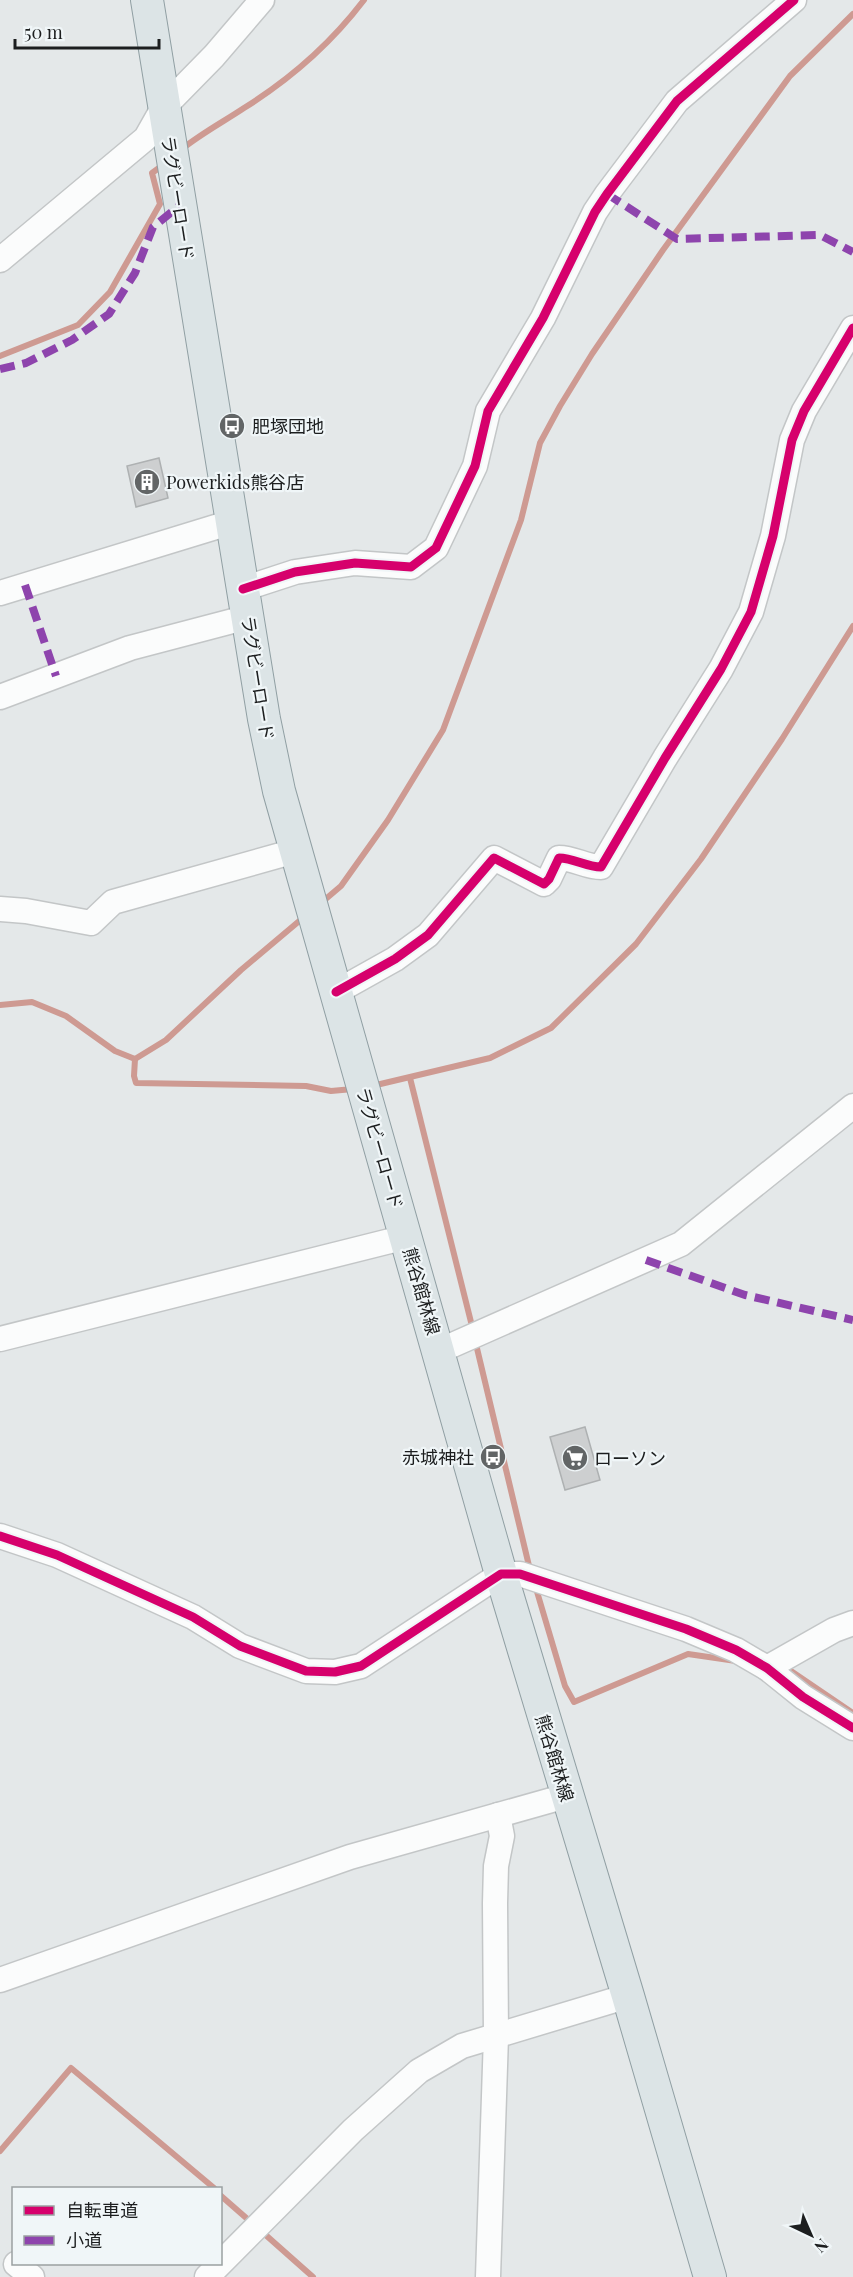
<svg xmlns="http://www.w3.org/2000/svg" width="853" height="2277" viewBox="0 0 853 2277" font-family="'Playfair Display','Noto Sans JP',serif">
<rect width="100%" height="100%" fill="#e4e8e9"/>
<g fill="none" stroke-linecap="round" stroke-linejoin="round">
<g stroke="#ce9a92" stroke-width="6">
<path d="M 182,149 C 202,133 223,122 244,108 C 289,80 332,42 364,0"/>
<path d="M 0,356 L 78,325 L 110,292 L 160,204 L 152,173 L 163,165"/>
<path d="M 321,903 L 341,886 L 388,820 L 443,730 L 521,520 L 540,443 L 560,406 L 592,354 L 663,250 L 790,76 L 853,14"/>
<path d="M 0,1005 L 32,1002 L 66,1016 L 115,1051 L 135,1059"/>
<path d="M 135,1059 L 166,1040 L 241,970 L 304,917"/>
<path d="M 135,1059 L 134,1076 L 136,1083 L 306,1086 L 331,1091 L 353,1089"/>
<path d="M 410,1078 L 473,1330"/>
<path d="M 372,1086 L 490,1058 L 551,1028 L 636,944 L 701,859 L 782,739 L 853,626"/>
<path d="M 475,1340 L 530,1570"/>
<path d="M 535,1585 L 565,1686 L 574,1702 L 688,1654 L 736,1661"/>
<path d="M 782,1668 L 788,1669 L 853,1713"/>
<path d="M 0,2151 L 71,2068 L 214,2188"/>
<path d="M 220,2195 L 252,2223"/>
<path d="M 260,2230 L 313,2277"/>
</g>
</g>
<g fill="#cdcfd0" stroke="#aeb1b2" stroke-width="1.5">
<path d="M 159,458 L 168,498 L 136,507 L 127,466 Z"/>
<path d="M 585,1427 L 600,1480 L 565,1490 L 550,1437 Z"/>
</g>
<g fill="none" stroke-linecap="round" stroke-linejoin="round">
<g stroke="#c3c6c7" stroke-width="27">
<g id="minor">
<path d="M 0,260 L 146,138 L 163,108 L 214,56 L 262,0"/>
<path d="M 243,589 L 295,572 L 355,563 L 411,567 L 436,548 L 475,466 L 488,411 L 543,318 L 595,212 L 607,194 L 677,101 L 794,0"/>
<path d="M 0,593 L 232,522"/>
<path d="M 0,697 L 130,648 L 248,617"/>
<path d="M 0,909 L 26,911 L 91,923 L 113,902 L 295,851"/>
<path d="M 336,992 L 395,959 L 428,935 L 494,858 L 544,884 L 549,879 L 559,858 C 574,858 586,867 601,867 L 665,758 L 721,669 L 751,612 L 773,536 L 792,440 L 804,411 L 853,328"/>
<path d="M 0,1339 L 406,1237"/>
<path d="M 439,1351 L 681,1244 L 853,1106"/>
<path d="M 0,1536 L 57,1555 L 193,1617 L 240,1646 L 306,1671 L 335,1672 L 361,1666 L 501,1574 L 520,1574 L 686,1629 L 736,1650 L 767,1668 L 803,1697 L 853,1728"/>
<path d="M 767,1668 L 834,1630 L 853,1623"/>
<path d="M 0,1980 L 350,1857 L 566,1796"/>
<path d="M 16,2264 L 32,2277"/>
<path d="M 207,2277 L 353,2130 L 419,2071 L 462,2046 L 628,1996"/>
<path d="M 488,2277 L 496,2036 L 495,1903 L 496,1866 L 502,1836 L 498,1815"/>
</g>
</g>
<g stroke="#909fa3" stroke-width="34">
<path id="major" d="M 147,0 L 264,719 L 279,791 L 501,1574 L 628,1996 L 710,2277"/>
</g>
<use href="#minor" stroke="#fbfcfc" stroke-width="24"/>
<use href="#major" stroke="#dce4e6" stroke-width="32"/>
<g stroke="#8e44ad" stroke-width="8" stroke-dasharray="15 8" stroke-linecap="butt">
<path d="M 607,194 L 677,239 L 820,235 L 853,252"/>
<path d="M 0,369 L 26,363 L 72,340 L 109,314 L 135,273 L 153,227 L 179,206"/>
<path d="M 25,585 L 56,676"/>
<path d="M 646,1260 L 745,1295 L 853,1320"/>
</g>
<g stroke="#f0f6f8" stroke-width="13">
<g id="cycleway">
<path d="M 243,589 L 295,572 L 355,563 L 411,567 L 436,548 L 475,466 L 488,411 L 543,318 L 595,212 L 607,194 L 677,101 L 794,0"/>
<path d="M 336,992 L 395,959 L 428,935 L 494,858 L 544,884 L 549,879 L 559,858 C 574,858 586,867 601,867 L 665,758 L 721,669 L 751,612 L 773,536 L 792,440 L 804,411 L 853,328"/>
<path d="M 0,1536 L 57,1555 L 193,1617 L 240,1646 L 306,1671 L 335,1672 L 361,1666 L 501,1574 L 520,1574 L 686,1629 L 736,1650 L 767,1668 L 803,1697 L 853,1728"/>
</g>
</g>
<use href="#cycleway" stroke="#d6006c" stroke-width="9"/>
</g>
<defs>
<g id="bus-disc" transform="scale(1.35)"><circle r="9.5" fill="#626566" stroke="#f0f6f8"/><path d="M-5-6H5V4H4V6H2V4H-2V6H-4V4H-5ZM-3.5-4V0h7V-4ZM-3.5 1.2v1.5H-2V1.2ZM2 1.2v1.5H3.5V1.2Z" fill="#fff"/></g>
<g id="building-disc" transform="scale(1.35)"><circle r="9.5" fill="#626566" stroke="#f0f6f8"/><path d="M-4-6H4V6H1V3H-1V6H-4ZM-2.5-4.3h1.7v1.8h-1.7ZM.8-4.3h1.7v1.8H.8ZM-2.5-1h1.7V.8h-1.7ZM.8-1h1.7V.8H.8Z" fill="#fff"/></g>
<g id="supermarket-disc" transform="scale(1.35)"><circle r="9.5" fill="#626566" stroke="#f0f6f8"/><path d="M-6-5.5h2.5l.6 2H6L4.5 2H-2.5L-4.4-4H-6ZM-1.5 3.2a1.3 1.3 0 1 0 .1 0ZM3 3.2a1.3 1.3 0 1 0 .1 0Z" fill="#fff"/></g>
</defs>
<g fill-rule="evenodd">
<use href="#bus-disc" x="232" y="426"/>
<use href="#building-disc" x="147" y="482"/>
<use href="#bus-disc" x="493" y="1457"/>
<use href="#supermarket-disc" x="575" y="1458"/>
</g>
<g text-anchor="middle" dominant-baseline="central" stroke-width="4.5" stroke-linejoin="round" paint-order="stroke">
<g font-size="18" fill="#1c1e1f" stroke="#f0f6f8">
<text transform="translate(178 198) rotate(81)">ラグビーロード</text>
<text transform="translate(258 678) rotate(81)">ラグビーロード</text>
<text transform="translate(380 1148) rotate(74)">ラグビーロード</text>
<text transform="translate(422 1291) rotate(74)">熊谷館林線</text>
<text transform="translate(555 1758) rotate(73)">熊谷館林線</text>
</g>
<g font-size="18" fill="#1c1e1f" stroke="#f0f6f8" text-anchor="start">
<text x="252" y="426">肥塚団地</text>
<text x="166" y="482">Powerkids熊谷店</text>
<text x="474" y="1457" text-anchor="end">赤城神社</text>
<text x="594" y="1458">ローソン</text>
</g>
</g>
<rect x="12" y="2187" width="210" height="78" fill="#f0f6f8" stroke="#9ba0a1" stroke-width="1.5"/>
<rect x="24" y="2206" width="30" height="9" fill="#d6006c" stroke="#9ba0a1" stroke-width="1.5"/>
<text x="66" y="2217" font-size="18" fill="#1c1e1f">自転車道</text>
<rect x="24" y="2236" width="30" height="9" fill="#8e44ad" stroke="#9ba0a1" stroke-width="1.5"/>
<text x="66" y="2247" font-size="18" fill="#1c1e1f">小道</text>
<g transform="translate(811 2235) rotate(136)" stroke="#f0f6f8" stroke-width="4.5" paint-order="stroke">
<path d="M0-4.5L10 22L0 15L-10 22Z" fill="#1c1e1f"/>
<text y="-9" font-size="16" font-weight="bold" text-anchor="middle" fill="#1c1e1f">N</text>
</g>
<path d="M15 39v9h144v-9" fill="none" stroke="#1c1e1f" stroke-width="3"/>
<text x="24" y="39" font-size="18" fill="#1c1e1f" stroke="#f0f6f8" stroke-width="4.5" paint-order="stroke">50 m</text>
</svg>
